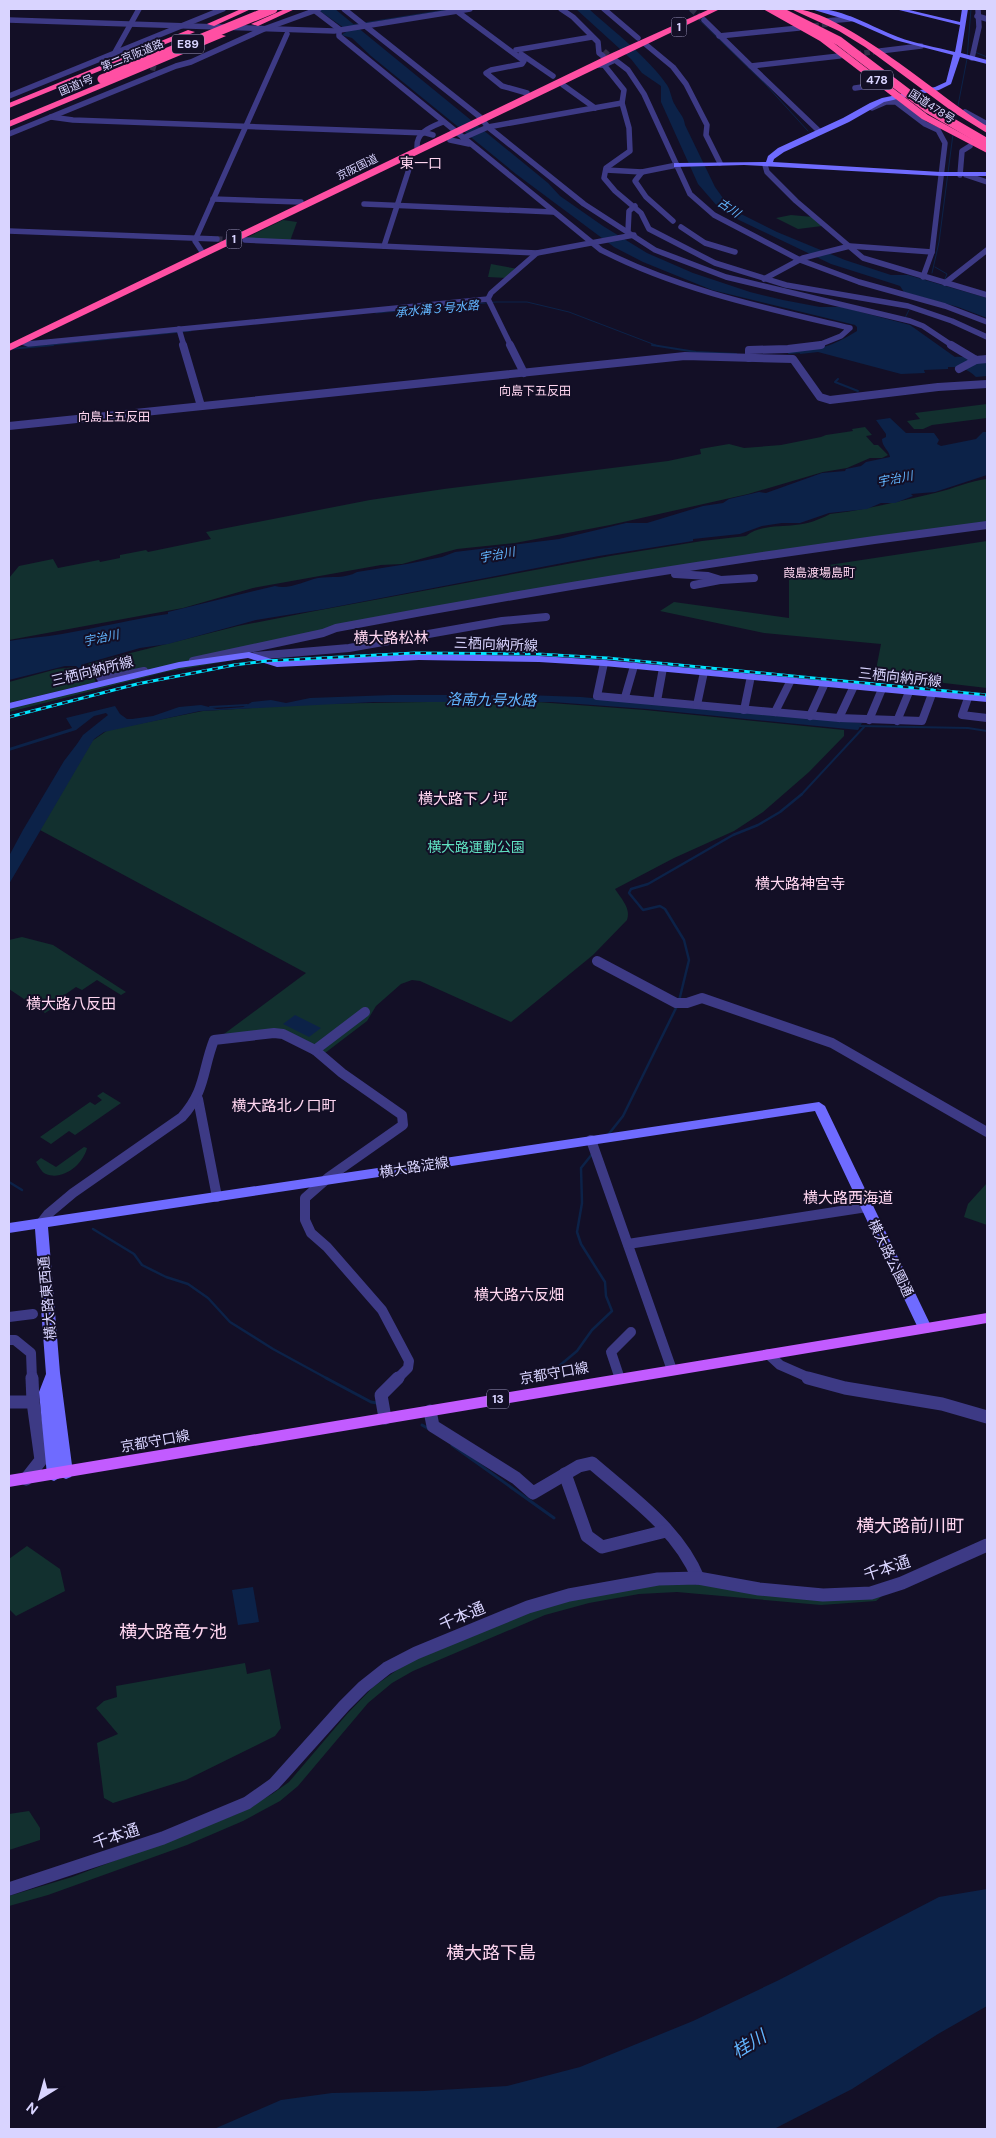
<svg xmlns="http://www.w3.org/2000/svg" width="996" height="2138" viewBox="0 0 996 2138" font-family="'DM Sans','Noto Sans JP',sans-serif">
<rect width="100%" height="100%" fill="#130f26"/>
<g fill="#12302f">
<path d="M 791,215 L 813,217 L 822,226 L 798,229 L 776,218 Z"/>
<path d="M 283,220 L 297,222 L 290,241 L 246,238 Z"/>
<path d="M 491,264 L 518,269 L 507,278 L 488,277 Z"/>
<path d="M 987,404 L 987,418 L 932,425 L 923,429 L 914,429 L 907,421 L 920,419 L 915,413 Z"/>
<path d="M 865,427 L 872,435 L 866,436 L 874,445 L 878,445 L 888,455 L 882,458 L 870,458 L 847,468 L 823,472 L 748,494 L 610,525 L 515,543 L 457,549 L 402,564 L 381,565 L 253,588 L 183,608 L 9,640 L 9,578 L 19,566 L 53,559 L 58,568 L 99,560 L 100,562 L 120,558 L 120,555 L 146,550 L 148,552 L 211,539 L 206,532 L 370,500 L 444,489 L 668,461 L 701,454 L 700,449 L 729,444 L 744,448 L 781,445 L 821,437 L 826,435 L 853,431 L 852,429 Z"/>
<path d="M 987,479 L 987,525 L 487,599 L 102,680 L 111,675 L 107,670 L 87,664 L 238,626 L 315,611 L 610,556 L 702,541 L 746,536 C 760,525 779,527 795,525 C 807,524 819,520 830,514 C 866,510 900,501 935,493 C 953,489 969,481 987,479 Z"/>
<path d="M 987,541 L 987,688 L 875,675 L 881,644 L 764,633 L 660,611 L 674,602 L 789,618 L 789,571 Z"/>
<path d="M 246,658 L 166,672 L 9,712 L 9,708 L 174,668 Z"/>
<path d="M 76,667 L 79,671 L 63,678 L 68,684 L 94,678 L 96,682 L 9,703 L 9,682 L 57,669 Z"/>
<path d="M 427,702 L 537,702 L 645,710 L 844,730 L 844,736 L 809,772 L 763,812 L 734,831 L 674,858 L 615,889 C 622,900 631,908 627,920 L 593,955 L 511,1022 L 420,981 L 412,980 L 401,984 L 376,1006 L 367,1021 L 325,1053 L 277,1031 L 224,1034 L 306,973 L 40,830 L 92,741 L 108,730 L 203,711 L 313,704 Z"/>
<path d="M 22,937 L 53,945 L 126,992 L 121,995 L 97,980 L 82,990 L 76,987 L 60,998 L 64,1001 L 45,1013 L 9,989 L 9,940 Z"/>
<path d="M 103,1092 L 121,1103 L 75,1135 L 69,1131 L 51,1144 L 40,1137 L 90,1102 L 95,1105 L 102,1100 L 97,1096 Z"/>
<path d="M 84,1147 L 87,1148 C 83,1165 62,1181 46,1174 C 42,1173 38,1165 36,1162 L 41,1158 L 56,1167 Z"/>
<path d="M 987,1183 L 987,1225 L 964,1217 L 968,1204 Z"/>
<path d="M 27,1546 L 60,1569 L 65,1591 L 16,1616 L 9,1609 L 9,1559 Z"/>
<path d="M 663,1581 L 821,1597 L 888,1591 L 876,1601 L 821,1605 L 677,1592 L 639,1594 L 589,1603 L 545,1615 L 413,1671 L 392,1683 L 368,1703 L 298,1786 L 280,1801 L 243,1821 L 187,1845 L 48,1895 L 9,1906 L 9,1896 L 72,1877 L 237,1814 L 272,1794 L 289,1782 L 347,1714 L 373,1687 L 407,1663 L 544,1606 Z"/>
<path d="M 245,1663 L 247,1674 L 270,1669 L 281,1728 L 275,1736 L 186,1780 L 113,1803 L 104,1798 L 97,1743 L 118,1734 L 96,1708 L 104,1701 L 117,1697 L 116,1686 Z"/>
<path d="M 29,1811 L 40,1828 L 40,1840 L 9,1850 L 9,1814 Z"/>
</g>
<g fill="#0c2248">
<path d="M 317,9 L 335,9 L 548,183 L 560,196 L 603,226 L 647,253 L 693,273 L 750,292 L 783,300 L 820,307 L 842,307 L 910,325 L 955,357 C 964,356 976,360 987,361 L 987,376 L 976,377 C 967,368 960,367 948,367 L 948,369 L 924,370 L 925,373 L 901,374 L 818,352 L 800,354 L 799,351 C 823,349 836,344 857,331 L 857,327 L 855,325 L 712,290 L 643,262 L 614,247 L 516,174 L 371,56 L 352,38 L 341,35 L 346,32 L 344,28 Z"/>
<path d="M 576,9 L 589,9 C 613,31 648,57 667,85 C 671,91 671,99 675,105 C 679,113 684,116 685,125 L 715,187 L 728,205 L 741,214 L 777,232 L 845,260 L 891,275 L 908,275 L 987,298 L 987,318 L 958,307 L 904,292 L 900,286 L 894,284 L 831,264 L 739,220 L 718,207 L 698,184 L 661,102 L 661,86 L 642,73 L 631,59 Z"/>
<path d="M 890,418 L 906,433 L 934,433 L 939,440 L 937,444 L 941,446 L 976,439 L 983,432 L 987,432 L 987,475 L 935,492 L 911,494 L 913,496 L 895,503 L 881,503 L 867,509 L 829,513 L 800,523 L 782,523 L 762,526 L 740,534 L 693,539 L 693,541 L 599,556 L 324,609 L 256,620 L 168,644 L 140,648 L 84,664 L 93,675 L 83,678 L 84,674 L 76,666 L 65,666 L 9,680 L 9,641 C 26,638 45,637 62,634 C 98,628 132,619 168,614 L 168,612 L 275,586 C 289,590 304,581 318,578 C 331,576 345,579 357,572 L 407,564 L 442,557 L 455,552 L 559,539 L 626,523 L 647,523 L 703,506 L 723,503 L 729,499 L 759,492 L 766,493 L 822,473 L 845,471 L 846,469 L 861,466 L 866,462 L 890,457 C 889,450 882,447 882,439 L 886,437 L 886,434 L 876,420 Z"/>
<path d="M 392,695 L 526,695 L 581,697 L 862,723 L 858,730 L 647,709 L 552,702 L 374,702 L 200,711 L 104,732 L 94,739 L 9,884 L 9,856 L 23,830 L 64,761 L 77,744 L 83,735 L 108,715 L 106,713 L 94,716 L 76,730 L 9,751 L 9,748 L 72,728 L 66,718 L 115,706 L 120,714 L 127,719 L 132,719 L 153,716 L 179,707 L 201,705 L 217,709 L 243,707 L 252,702 L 271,700 L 286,703 L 310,698 Z"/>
<path d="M 295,1015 L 321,1028 L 309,1037 L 283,1024 Z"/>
<path d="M 253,1587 L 259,1622 L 238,1625 L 232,1590 Z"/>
<path d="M 987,1889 L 987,2006 L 938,2034 L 852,2089 L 774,2129 L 214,2129 L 281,2100 L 332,2093 L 424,2091 L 507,2086 L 580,2067 L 693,2021 L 779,1980 L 939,1897 Z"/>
</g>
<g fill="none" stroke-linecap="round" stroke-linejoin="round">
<g stroke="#0c2248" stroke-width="1">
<path d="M 688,9 L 767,86 L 808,131"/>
<path d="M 351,25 L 451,9"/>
<path d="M 975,52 L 987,57"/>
<path d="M 955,121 L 967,59 L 971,9"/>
<path d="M 935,267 L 947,274 L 944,281"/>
<path d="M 932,273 L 939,242 L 953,134"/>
<path d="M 376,313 L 496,302 L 527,302 L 569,312 L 658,346"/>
<path d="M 905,318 L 909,310"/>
<path d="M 41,346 L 191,331"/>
</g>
<g stroke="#0c2248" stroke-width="2">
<path d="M 652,345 L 696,352 L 736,354"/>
<path d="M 9,349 L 53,345"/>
<path d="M 789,353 L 801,352"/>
<path d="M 838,379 L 835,382 L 858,391"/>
<path d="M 210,707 L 247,705"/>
<path d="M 859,726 L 968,728 L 987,731"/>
<path d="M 801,795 L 864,727"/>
</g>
<g stroke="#0c2248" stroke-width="2.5">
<path d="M 679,1001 L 689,960 L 684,940 L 665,909 L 660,906 L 643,910 L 629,893 L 631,889 L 648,884 L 733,835 L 758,825 L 780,812 L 802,794"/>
<path d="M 608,1135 L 623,1116 L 677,1006"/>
<path d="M 9,1182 L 22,1190"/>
<path d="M 93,1229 L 134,1254 L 142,1265 L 166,1277 L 188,1284 L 208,1298 L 230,1322 L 273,1349 L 328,1379"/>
<path d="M 547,1376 L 577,1351 L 592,1330 L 612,1311 L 606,1296 L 605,1282 L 581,1244 L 577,1232 L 582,1203 L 581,1168 L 593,1153"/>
</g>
<g stroke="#0c2248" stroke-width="3">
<path d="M 326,1378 L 371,1402 L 377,1403"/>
<path d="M 422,1425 L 429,1429"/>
<path d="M 452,1445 L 554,1518"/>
</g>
<g stroke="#312d47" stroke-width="5.5" stroke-dasharray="5.5 3" stroke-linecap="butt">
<path d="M 691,9 L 704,20"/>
<path d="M 805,27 L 837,23"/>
<path d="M 604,51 L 615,61"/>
<path d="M 839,56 L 880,51"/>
<path d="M 118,57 L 157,69"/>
<path d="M 217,239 L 239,240"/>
</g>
<g stroke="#3d3a85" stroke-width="5.5">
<path d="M 344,9 L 480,117 L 488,127 L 584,204 L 655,250 L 726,277 L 910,321 L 923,326 L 953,346"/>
<path d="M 454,9 L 524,61 L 522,64 L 491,70 L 486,73 L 502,86 L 527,93"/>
<path d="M 561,9 L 573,17 L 598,42 L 599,53 L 603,56"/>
<path d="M 604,9 L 638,38"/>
<path d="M 314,10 L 339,29 L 339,36 L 601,250 C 679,290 765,308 850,328 L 841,336 L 816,346"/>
<path d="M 977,16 L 987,19"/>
<path d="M 9,20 L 334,31 L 470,9"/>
<path d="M 704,20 L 751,66 L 839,56"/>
<path d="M 825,21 L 850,19"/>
<path d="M 719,36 L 799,28"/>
<path d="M 644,43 L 673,67 L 686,84 L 707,125 L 706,135 L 720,163"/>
<path d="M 516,50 L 592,37"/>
<path d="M 880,51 L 921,46"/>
<path d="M 114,54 L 139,9"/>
<path d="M 521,54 L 553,76"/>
<path d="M 972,58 L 979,27 L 978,9"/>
<path d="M 598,65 L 604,65 L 615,60 L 628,70 L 644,94 L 690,194 L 714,215 L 800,260 L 859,282 L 945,306 L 987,322"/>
<path d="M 604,65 L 624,90 L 622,103 L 629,128 L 630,151 L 606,168 L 604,178 L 615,191 L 641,213 L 649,229 L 715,263 L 786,285 L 908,306 L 952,321 L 987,337"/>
<path d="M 751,66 L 819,131"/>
<path d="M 563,85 L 595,108"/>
<path d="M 855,88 L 883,84"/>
<path d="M 9,96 L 223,9"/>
<path d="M 872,108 L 886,102 L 896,102 L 925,124 L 938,130 L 945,143 L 932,252 L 923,277"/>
<path d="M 965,112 L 987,124"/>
<path d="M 51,117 L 73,120 L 426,133 L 433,135"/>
<path d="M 9,134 L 176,66 L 191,62 L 264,29 L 319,9"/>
<path d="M 463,138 L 488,127 L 622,103"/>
<path d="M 450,140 L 469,144"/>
<path d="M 417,147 C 416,132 431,127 443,122"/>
<path d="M 765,165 L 767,172 L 796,201 L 863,258 L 987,295"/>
<path d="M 606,170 L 642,172"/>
<path d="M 960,175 L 962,151 L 970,146"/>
<path d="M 966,175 L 987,182"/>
<path d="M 213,199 L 301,202"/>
<path d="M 364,204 L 553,212"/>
<path d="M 673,221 L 646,197 L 635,181 L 642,172 L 677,165"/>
<path d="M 681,227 L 705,243 L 735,252"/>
<path d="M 9,231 L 217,239"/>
<path d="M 628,231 L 629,211 L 635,206"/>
<path d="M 245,240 L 537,253"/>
<path d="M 384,246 L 409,169 L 411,158 L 406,157"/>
<path d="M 201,250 L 195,241 L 196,238 L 287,34"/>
<path d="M 764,279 L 803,258 L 850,246 L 932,252"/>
<path d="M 945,283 L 987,250"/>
<path d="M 488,299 L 491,293 L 537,253 L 634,235"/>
<path d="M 488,299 L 511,346"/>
<path d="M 179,329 L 184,346"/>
<path d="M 22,342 L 28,344 L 488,299"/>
</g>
<g stroke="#3d3a85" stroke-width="8">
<path d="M 183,345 L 201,406"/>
<path d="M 510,345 L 524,373"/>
<path d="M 951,345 L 976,360 L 987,359"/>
<path d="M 749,358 L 749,350 L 788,349 L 821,345"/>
<path d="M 959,369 L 976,360"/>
<path d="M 9,426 L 685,356 L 793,359 L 820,397 L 830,400 L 938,387 L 987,384"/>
<path d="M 675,574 L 708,576 L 721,580 L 754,578"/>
<path d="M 694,585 L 720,580"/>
<path d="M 255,656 L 349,648 L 502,621 L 546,617"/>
<path d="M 193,661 L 323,633 L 336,628 C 552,587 769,553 987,525"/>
<path d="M 604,663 L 597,696 L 839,718 L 922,721 L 932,694"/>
<path d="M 107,669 L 111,675 L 100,677 L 102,680 L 144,671"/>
<path d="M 625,697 L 634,666"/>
<path d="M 968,698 L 962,715 L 987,718"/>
<path d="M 657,701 L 663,668"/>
<path d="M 697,705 L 704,672"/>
<path d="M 744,710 L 751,676"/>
<path d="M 775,712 L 791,680"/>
<path d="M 810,716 L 825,683"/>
<path d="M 839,718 L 854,686"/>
<path d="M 869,720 L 882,689"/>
<path d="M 897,721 L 909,692"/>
</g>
<g stroke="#3d3a85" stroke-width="10">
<path d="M 597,961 L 676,1003 L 687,1003 L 702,998 L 832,1043 L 987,1132"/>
<path d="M 365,1012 L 315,1050 L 342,1073 L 402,1115 L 403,1125 L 329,1177 L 305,1198 L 305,1220 L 311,1233 L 327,1247 L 382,1310 L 409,1361 L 408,1368 L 397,1379"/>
<path d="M 198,1099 L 217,1197"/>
<path d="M 591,1140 L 672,1370"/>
<path d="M 41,1223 L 48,1214 L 73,1193 L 182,1117 C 206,1090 202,1071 214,1040 L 274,1033 L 283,1034 L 315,1050"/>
<path d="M 628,1244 L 867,1207"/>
<path d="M 9,1317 L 33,1314"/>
<path d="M 9,1340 L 15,1340 L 31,1353 L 32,1379"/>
<path d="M 768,1354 L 780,1365 L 812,1379"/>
<path d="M 620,1379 L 611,1352 L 631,1332"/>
</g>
<g stroke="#3d3a85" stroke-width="13">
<path d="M 32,1378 L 33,1402"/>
<path d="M 808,1378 L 845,1388 L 942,1404 L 987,1417"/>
<path d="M 9,1402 L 33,1402 L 41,1460 L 26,1479"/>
<path d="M 430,1411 L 433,1426 L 516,1478 L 533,1493 L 579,1466 L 592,1463 C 631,1497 678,1529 698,1578"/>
<path d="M 385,1418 L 381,1395 L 398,1378"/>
<path d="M 565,1474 L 587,1536 L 602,1547 L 666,1531"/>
<path d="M 9,1889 L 163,1838 L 247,1803 L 274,1784 L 344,1706 L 363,1687 L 387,1668 L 416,1653 L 528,1607 L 569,1595 L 658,1579 L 698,1578 L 759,1589 L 823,1595 L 871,1593 L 902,1583 L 987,1545"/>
</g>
<g fill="#6f6bff" fill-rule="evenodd">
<path d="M 811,9 C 841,7 871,27 898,37 C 916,44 936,47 955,52 L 960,25 L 895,9 L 905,9 L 960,22 L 962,9 L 968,9 L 961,53 L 987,60 L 987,64 L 960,57 L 951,84 L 939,90 L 884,102 L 849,122 L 784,152 L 774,159 L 773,162 L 941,172 L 987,172 L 987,176 L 941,176 L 744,165 L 674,167 L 674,163 L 677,163 L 766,162 L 768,156 L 778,148 L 843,118 L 870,103 L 882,98 L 935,87 L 946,82 L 953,55 L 895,40 L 854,22 Z"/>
<path d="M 249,652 L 278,661 L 419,654 L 539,656 L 604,660 L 987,696 L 987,702 L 604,666 L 539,662 L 419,660 L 277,667 L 248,658 L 179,668 L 9,709 L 9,703 L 179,662 Z"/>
<path d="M 819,1102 L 825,1106 L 932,1328 L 930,1332 L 925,1333 L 920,1332 L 918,1328 L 815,1111 L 48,1227 L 60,1373 L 73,1473 L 71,1477 L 66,1479 L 61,1477 L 54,1481 L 49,1479 L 47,1475 L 39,1392 L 46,1374 L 35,1229 L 9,1233 L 9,1223 Z"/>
</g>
<path fill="#c25bff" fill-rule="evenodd" d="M 987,1313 L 987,1323 L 9,1487 L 9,1475 Z"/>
<g fill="#ff4fa3" fill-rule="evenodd">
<path d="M 241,9 L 251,9 L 214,26 L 207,24 Z"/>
<path d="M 285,9 L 295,9 L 258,26 L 251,24 Z"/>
<path d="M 710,9 L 720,9 L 9,351 L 9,344 L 610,54 Z"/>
<path d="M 763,9 L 772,9 L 826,37 L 928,115 L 987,147 L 987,153 L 922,119 L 820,41 Z"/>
<path d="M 791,9 C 838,6 943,100 987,126 L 987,133 L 953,112 L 865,47 L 839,31 Z"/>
<path d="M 188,30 L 195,32 L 9,108 L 9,103 Z"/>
<path d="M 219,34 L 226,36 L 9,127 L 9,121 Z"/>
</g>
<g stroke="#00e5ff" stroke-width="3">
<path id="rail" d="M 9,717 L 137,684 L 234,665 L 266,661 L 415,653 L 537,654 L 607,658 L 987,695"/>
</g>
<use href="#rail" stroke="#130f26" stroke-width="2" stroke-dasharray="5.5" stroke-linecap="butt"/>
<g stroke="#ff4fa3" stroke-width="9">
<path d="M 775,9 L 839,41 L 927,108 L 987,143"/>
<path d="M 102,79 L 273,9"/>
</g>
</g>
<g text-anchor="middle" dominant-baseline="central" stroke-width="4" stroke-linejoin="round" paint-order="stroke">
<g font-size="11" fill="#d9d4ff" stroke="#130f26">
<text transform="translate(132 55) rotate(-22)">第二京阪道路</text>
<text transform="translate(76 85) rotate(-23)">国道1号</text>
<text transform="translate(932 106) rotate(33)">国道478号</text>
<text transform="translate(357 167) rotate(-26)">京阪国道</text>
</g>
<g fill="#130f26" stroke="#9e99be" stroke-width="1">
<rect x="671.5" y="17.5" width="15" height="19" rx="4"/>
<rect x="172" y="34.5" width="32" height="19" rx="4"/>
<rect x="861" y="70.5" width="32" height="19" rx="4"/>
<rect x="226.5" y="229.5" width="15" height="19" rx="4"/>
<rect x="487" y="1389.5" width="22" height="19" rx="4"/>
</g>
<g font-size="12" font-weight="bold" fill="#d9d4ff">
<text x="679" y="27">1</text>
<text x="188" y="44">E89</text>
<text x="877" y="80">478</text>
<text x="234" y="239">1</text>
<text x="498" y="1399">13</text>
</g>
<g font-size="12" font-style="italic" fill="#62b6ff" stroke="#130f26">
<text transform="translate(729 208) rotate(34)">古川</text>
<text transform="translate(437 309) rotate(-5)">承水溝３号水路</text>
<text transform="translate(895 479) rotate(-11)">宇治川</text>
<text transform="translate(497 555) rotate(-11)">宇治川</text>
<text transform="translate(101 638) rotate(-12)">宇治川</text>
</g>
<g font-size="12" fill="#ffd6f0" stroke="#130f26">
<text x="535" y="391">向島下五反田</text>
<text x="114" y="417">向島上五反田</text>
<text x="819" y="573">葭島渡場島町</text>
</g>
<g font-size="14" fill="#ffd6f0" stroke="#130f26">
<text x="421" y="163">東一口</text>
</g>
<g font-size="14" fill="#d9d4ff" stroke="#130f26">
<text transform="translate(496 644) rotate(2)">三栖向納所線</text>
<text transform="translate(92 671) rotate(-14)">三栖向納所線</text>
<text transform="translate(900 677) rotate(6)">三栖向納所線</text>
<text transform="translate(414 1167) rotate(-9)">横大路淀線</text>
<text transform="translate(891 1258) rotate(64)">横大路公園通</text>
<text transform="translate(47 1298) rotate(-95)">横大路東西通</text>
<text transform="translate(554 1373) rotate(-10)">京都守口線</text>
<text transform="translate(155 1441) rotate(-10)">京都守口線</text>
</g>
<g font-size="14" fill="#5fe0c0" stroke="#130f26">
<text x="476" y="847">横大路運動公園</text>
</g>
<g font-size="15" fill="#ffd6f0" stroke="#130f26">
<text x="391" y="638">横大路松林</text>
<text x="463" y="799">横大路下ノ坪</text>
<text x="800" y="884">横大路神宮寺</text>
<text x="71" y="1004">横大路八反田</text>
<text x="284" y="1106">横大路北ノ口町</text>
<text x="848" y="1198">横大路西海道</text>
<text x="519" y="1295">横大路六反畑</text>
</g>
<g font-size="15" font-style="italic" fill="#62b6ff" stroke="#130f26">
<text transform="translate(491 700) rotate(1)">洛南九号水路</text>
</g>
<g font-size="16" fill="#d9d4ff" stroke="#130f26">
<text transform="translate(887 1568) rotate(-18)">千本通</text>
<text transform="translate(462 1616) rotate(-23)">千本通</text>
<text transform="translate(116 1836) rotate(-18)">千本通</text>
</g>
<g font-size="18" fill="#ffd6f0" stroke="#130f26">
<text x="910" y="1526">横大路前川町</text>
<text x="173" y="1632">横大路竜ケ池</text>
<text x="491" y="1953">横大路下島</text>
</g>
<g font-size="18" font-style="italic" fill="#62b6ff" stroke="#130f26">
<text transform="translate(749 2044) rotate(-31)">桂川</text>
</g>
</g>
<rect width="996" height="2138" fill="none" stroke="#d9d4ff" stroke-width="20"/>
<g transform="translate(40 2098) rotate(217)" stroke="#130f26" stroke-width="4" paint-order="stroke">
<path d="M0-4L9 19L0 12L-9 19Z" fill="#d9d4ff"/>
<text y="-8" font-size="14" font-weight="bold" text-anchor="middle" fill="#d9d4ff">N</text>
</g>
</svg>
